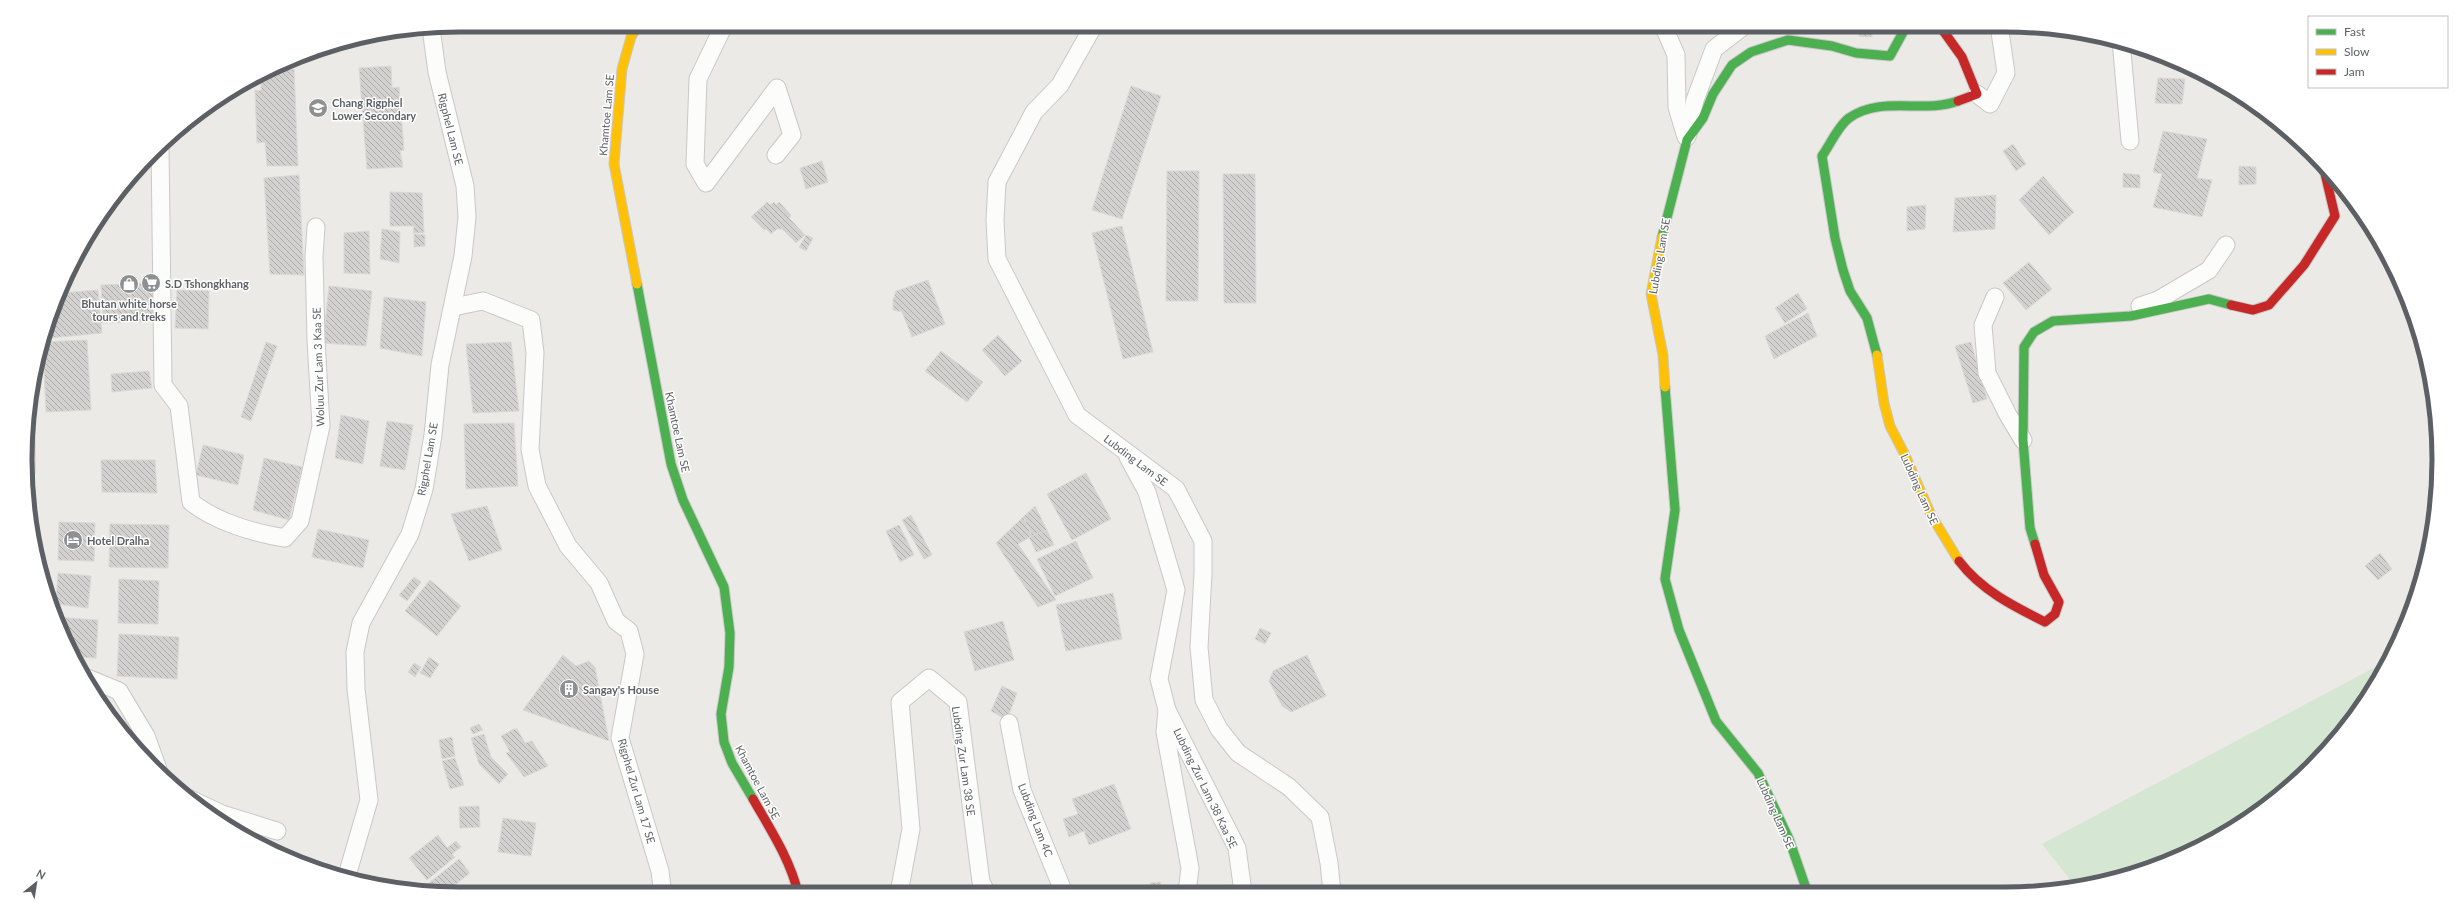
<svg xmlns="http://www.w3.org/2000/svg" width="2464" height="919" viewBox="0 0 2464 919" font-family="Lato,sans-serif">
<defs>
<pattern id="building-back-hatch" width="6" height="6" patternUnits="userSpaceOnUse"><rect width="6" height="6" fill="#d2d1cf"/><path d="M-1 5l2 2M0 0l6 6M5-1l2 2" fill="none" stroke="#aeadac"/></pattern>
</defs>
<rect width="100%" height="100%" fill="#ebeae6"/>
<path fill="#d5e6d2" d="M 2387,661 L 2366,701 L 2291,786 L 2196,849 L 2117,879 L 2076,887 L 2042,844 Z"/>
<g fill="url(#building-back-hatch)" stroke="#dad9d6">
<path d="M 1859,25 L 1871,25 L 1872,37 L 1859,36 Z"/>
<path d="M 391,66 L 392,88 L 399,87 L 404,150 L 400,151 L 403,167 L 367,169 L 359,68 Z"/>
<path d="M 294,69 L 298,166 L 267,166 L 265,142 L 257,143 L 255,90 L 261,91 L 261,75 Z"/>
<path d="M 2158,78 L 2185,79 L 2182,104 L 2155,103 Z"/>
<path d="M 1131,86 L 1161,96 L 1122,219 L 1092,210 Z"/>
<path d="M 2163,131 L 2207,139 L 2197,178 L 2212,180 L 2202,217 L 2153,207 L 2162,174 L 2153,172 Z"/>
<path d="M 2013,144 L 2026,164 L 2016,171 L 2003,151 Z"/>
<path d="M 822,161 L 828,182 L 806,189 L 800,168 Z"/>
<path d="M 2239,166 L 2256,167 L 2256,184 L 2239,185 Z"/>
<path d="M 1167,171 L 1199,171 L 1198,301 L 1166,301 Z"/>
<path d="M 2123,173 L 2140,175 L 2140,188 L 2123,187 Z"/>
<path d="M 1223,174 L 1255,174 L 1256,303 L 1224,303 Z"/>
<path d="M 299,175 L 304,275 L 270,274 L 264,178 Z"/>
<path d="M 2043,176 L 2074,212 L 2049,235 L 2019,200 Z"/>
<path d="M 390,192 L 422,193 L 424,233 L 413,233 L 414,226 L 390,226 Z"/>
<path d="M 1996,195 L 1995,229 L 1953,232 L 1955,198 Z"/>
<path d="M 767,202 L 770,205 L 774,202 L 776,205 L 779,202 L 791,215 L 789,218 L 805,235 L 796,243 L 782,229 L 777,229 L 771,234 L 766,229 L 764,230 L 751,217 Z"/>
<path d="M 1926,205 L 1925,229 L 1907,231 L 1907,207 Z"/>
<path d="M 1122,226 L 1153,352 L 1123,359 L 1092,233 Z"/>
<path d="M 382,229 L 400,232 L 399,263 L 380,259 Z"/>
<path d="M 369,231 L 370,274 L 344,273 L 344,233 Z"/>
<path d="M 414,234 L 425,235 L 425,246 L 414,247 Z"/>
<path d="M 806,235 L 813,238 L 806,251 L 799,247 Z"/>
<path d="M 2029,262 L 2052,289 L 2026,310 L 2003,283 Z"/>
<path d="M 928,280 L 945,324 L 912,337 L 902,312 L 893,310 L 893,300 L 896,291 Z"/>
<path d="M 158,283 L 159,321 L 103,323 L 101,285 Z"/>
<path d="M 329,286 L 372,291 L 366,346 L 323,343 Z"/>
<path d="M 98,290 L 102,333 L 50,338 L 48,319 L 60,293 Z"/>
<path d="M 177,290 L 209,291 L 208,329 L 175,328 Z"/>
<path d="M 1798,293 L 1807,309 L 1785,323 L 1775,308 Z"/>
<path d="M 384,297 L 426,302 L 422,356 L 380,348 Z"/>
<path d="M 1808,313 L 1817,336 L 1774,359 L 1765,336 Z"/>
<path d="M 998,335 L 1022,361 L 1005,376 L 982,350 Z"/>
<path d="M 87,340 L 91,410 L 46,412 L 43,342 Z"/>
<path d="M 266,342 L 277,346 L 251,421 L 241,417 Z"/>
<path d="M 511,342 L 519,411 L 473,413 L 466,344 Z"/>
<path d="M 1971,342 L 1987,399 L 1973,403 L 1955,346 Z"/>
<path d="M 941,351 L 983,382 L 967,402 L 925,371 Z"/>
<path d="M 149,371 L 152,388 L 112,392 L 111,374 Z"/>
<path d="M 341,415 L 369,421 L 363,464 L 335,458 Z"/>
<path d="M 387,421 L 413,425 L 405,470 L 380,466 Z"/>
<path d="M 514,423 L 518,486 L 466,489 L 464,424 Z"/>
<path d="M 203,445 L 244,455 L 238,485 L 196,475 Z"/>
<path d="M 264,458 L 302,467 L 289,520 L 253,510 Z"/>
<path d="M 101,460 L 155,460 L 157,493 L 102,492 Z"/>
<path d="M 1086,473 L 1111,519 L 1072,540 L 1047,494 Z"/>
<path d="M 27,476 L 33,476 L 35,522 L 31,522 Z"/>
<path d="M 487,506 L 502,550 L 469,561 L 451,514 Z"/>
<path d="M 1035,506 L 1047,530 L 1032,536 L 1023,517 Z"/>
<path d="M 911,515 L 932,555 L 924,559 L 902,520 Z"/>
<path d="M 1023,517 L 1032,536 L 1018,544 L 1056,600 L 1038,607 L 996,543 Z"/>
<path d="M 59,522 L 95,523 L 94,561 L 58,560 Z"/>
<path d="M 110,524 L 169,525 L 168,568 L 109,567 Z"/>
<path d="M 899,525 L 914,555 L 900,562 L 886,531 Z"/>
<path d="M 318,529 L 369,540 L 363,568 L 312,557 Z"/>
<path d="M 1047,530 L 1054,545 L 1036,552 L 1029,537 Z"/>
<path d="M 1076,541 L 1093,578 L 1055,596 L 1037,559 Z"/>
<path d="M 2380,553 L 2392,569 L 2378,580 L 2365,566 Z"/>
<path d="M 58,573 L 91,576 L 88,608 L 56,604 Z"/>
<path d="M 414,577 L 421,582 L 407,601 L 399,595 Z"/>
<path d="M 119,579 L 159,581 L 158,624 L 118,623 Z"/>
<path d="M 430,580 L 461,606 L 437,636 L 405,611 Z"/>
<path d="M 1113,593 L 1122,639 L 1066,651 L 1056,605 Z"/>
<path d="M 55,617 L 98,620 L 96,658 L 75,657 Z"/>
<path d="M 1003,621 L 1014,660 L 975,671 L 964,632 Z"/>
<path d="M 1260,628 L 1271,633 L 1265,644 L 1255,639 Z"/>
<path d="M 119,634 L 179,637 L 177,679 L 117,676 Z"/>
<path d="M 563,655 L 576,666 L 589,661 L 595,667 L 609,741 L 523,710 Z"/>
<path d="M 1307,655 L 1326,696 L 1291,712 L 1282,706 L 1269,681 L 1273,671 Z"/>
<path d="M 429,657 L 439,664 L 430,678 L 420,673 Z"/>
<path d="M 414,663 L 421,667 L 415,677 L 408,672 Z"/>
<path d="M 1002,686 L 1017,693 L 1007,720 L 991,711 Z"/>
<path d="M 479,724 L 483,730 L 473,734 L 470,728 Z"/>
<path d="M 514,729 L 517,729 L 525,743 L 532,741 L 548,766 L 524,777 L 506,753 L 510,752 L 501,736 Z"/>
<path d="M 484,734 L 491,757 L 508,774 L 499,784 L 479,764 L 471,738 Z"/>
<path d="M 452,737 L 455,756 L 442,759 L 439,740 Z"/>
<path d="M 455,758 L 464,785 L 450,789 L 442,761 Z"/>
<path d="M 1114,784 L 1131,829 L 1089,845 L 1084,831 L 1069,837 L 1063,819 L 1078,814 L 1072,799 Z"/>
<path d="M 479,806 L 480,827 L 460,828 L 459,807 Z"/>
<path d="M 503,818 L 536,823 L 531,856 L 498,852 Z"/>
<path d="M 438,835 L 447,848 L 456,841 L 461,847 L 452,854 L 455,857 L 427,880 L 409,858 Z"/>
<path d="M 459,859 L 470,873 L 446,892 L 436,891 L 429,883 Z"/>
<path d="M 384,878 L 398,886 L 381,884 Z"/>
<path d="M 1160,882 L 1161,892 L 1151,892 L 1150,883 Z"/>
<path d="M 495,886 L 502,894 L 483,894 Z"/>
</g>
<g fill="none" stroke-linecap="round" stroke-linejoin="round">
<g stroke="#c8c8c8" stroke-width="19">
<g id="street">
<path d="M 724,25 L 698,79 L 695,164 L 706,183 L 777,88 L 792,135 L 776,155"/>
<path d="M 1094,25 L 1060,85 L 1034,112 L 997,182 L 995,220 L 997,259 L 1077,415 L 1176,489 L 1203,541 L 1203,573 L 1199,647 L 1204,700 L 1219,729 L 1238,753 L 1289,787 L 1320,817 L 1329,863 L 1332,892"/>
<path d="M 1663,25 L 1676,55 L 1677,107 L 1686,137"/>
<path d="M 2121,41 L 2130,141"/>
<path d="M 1977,94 L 1990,104 L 2006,73 L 1999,25"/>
<path d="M 1687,137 L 1695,100 L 1714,49 L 1745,25"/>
<path d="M 160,146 L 163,385 L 179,406 L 191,502 C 216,522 254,533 285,538 L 300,521 L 321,426 L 316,340 L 314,257 L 316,227"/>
<path d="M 1995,297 L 1983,325 L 1987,373 L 2008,415 L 2023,440"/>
<path d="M 2140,306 L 2158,300 L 2209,270 L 2226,245"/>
<path d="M 453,307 L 483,301 L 531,320 L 535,353 L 530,449 L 537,486 L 568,546 L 599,583 L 616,621 L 629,631 L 635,654 L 620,738 L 660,871 L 662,888 L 660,894"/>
<path d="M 1128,457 L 1147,492 L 1176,590 L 1159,679 L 1167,710 L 1165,732 L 1190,868 L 1187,892"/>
<path d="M 26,472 L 26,438"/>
<path d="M 85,677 L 119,691 L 146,736 L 158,769"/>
<path d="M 1167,710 L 1237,848 L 1243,892"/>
<path d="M 1009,723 L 1022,790 L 1064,893"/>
<path d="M 190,799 L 222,814 L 277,831"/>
<path d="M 346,879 L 369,800 L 356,689 L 355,652 L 361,623 L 410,534 L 424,489 L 433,435 L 440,365 L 463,256 L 467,217 L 465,186 L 437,72 L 431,28"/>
<path d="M 899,893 L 911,829 L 900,702 L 929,678 L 958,702 L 981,882 L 987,893"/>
</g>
</g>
<g stroke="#c8c8c7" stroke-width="11">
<g id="fast">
<path d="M 1662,237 L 1687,140 L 1703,118 L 1713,94 L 1732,65 L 1751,52 L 1788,40 L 1832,46 L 1856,53 L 1890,56 L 1907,25"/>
<path d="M 637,284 L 671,464 L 683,500 L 724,587 L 730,633 L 729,667 L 721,714 L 724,742 L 732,763 L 753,799"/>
<path d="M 1877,355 L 1867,318 L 1850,291 L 1843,270 L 1835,238 L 1822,156 C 1830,145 1838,126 1849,118 C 1882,95 1923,114 1958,101"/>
<path d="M 1665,387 L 1675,510 L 1665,579 L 1679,630 L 1716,721 L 1758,773 L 1789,839 L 1807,891"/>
<path d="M 2035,544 L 2030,528 L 2023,440 L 2024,347 L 2034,332 L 2053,321 L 2131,316 L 2209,299 L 2231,305"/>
</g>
</g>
<g stroke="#c8c8c7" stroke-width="11">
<g id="slow">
<path d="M 1662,237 L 1651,294 L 1663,355 L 1665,387"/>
<path d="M 637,284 L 614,164 L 622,69 L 631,37 L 638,25"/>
<path d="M 1877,355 L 1884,403 L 1890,426 L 1904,453 L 1931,515 L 1959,561"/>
</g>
</g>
<g stroke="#c8c8c7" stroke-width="11">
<g id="jam">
<path d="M 1939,25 L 1962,57 L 1977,94 L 1958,101"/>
<path d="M 2231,305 L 2253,310 L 2269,305 L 2304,265 L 2335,216 L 2323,165"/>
<path d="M 1959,561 C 1981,590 2013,606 2045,622 L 2055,614 L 2059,602 L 2044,575 L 2035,544"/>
<path d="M 753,799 C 770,829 790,859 798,893"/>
</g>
</g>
<use href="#street" stroke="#fcfcfb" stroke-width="17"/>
<use href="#fast" stroke="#4caf50" stroke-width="9"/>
<use href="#slow" stroke="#ffc107" stroke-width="9"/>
<use href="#jam" stroke="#c62828" stroke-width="9"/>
</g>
<defs>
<g id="school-disc" transform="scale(1)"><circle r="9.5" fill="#8e9091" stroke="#fff"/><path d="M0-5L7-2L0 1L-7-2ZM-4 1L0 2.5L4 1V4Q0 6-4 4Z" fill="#fff"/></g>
<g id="supermarket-disc" transform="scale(1)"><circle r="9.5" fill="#8e9091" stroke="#fff"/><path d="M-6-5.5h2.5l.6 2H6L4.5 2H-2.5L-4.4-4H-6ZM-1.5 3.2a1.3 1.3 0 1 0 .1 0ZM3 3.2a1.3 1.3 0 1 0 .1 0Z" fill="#fff"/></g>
<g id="shop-disc" transform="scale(1)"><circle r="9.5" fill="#8e9091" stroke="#fff"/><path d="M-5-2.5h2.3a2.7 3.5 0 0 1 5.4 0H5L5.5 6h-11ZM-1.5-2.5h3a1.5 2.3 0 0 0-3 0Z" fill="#fff"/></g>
<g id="hotel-disc" transform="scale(1)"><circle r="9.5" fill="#8e9091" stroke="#fff"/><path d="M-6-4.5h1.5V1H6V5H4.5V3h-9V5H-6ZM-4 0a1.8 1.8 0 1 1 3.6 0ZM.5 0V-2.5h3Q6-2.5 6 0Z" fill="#fff"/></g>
<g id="building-disc" transform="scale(1)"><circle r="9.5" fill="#8e9091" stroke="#fff"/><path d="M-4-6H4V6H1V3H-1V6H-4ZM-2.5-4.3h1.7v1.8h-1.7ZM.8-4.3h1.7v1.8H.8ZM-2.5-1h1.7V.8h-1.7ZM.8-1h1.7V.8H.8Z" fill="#fff"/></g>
</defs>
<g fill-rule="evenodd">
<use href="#school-disc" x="318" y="108"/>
<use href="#supermarket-disc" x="151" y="283"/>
<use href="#shop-disc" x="129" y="284"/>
<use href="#hotel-disc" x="73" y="540"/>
<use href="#building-disc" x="569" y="689"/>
</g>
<g text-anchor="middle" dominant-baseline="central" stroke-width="3" stroke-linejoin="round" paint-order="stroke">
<g font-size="11" font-weight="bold" fill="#5c5f63" stroke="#fff" text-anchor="start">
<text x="332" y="102">Chang Rigphel<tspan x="332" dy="13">Lower Secondary</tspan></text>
<text x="165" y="283">S.D Tshongkhang</text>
<text x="129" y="303" text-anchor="middle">Bhutan white horse<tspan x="129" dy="13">tours and treks</tspan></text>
<text x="87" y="540">Hotel Dralha</text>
<text x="583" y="689">Sangay's House</text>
</g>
<g font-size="11" fill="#5c5f63" stroke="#fff">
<text transform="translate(606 115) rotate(-85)">Khamtoe Lam SE</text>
<text transform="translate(451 129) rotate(76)">Rigphel Lam SE</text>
<text transform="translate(1659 256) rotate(-80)">Lubding Lam SE</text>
<text transform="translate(318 367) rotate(-92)">Woluu Zur Lam 3 Kaa SE</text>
<text transform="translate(678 432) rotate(78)">Khamtoe Lam SE</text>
<text transform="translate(427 459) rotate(-80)">Rigphel Lam SE</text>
<text transform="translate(1136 460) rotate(37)">Lubding Lam SE</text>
<text transform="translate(1920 489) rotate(66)">Lubding Lam SE</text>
<text transform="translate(964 761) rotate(82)">Lubding Zur Lam 38 SE</text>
<text transform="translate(758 782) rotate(62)">Khamtoe Lam SE</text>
<text transform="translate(1206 788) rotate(64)">Lubding Zur Lam 38 Kaa SE</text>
<text transform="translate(637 791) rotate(74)">Rigphel Zur Lam 17 SE</text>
<text transform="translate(1776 813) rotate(66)">Lubding Lam SE</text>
<text transform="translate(1036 820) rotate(69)">Lubding Lam 4C</text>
</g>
</g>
<path d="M0 0H2464V919H0ZM459 32H2005A427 427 0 0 1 2432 459V460A427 427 0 0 1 2005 887H459A427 427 0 0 1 32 460V459A427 427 0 0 1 459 32Z" fill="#fff" fill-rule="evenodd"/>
<path fill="none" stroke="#5c5f63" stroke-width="5" d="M459 32H2005A427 427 0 0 1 2432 459V460A427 427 0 0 1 2005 887H459A427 427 0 0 1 32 460V459A427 427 0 0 1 459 32Z"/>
<rect x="2308" y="16" width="140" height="72" fill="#ffffff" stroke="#bebfc1"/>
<rect x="2316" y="29" width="20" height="6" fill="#4caf50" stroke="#bebfc1"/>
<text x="2344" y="36" font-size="12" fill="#5c5f63">Fast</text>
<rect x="2316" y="49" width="20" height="6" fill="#ffc107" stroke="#bebfc1"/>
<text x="2344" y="56" font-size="12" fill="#5c5f63">Slow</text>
<rect x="2316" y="69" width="20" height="6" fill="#c62828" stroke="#bebfc1"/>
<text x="2344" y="76" font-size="12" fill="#5c5f63">Jam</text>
<g transform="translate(36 883) rotate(30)" stroke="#ffffff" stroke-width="3" paint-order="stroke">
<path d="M0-3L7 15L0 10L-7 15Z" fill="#5c5f63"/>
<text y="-6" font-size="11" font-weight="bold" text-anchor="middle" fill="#5c5f63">N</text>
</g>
</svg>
